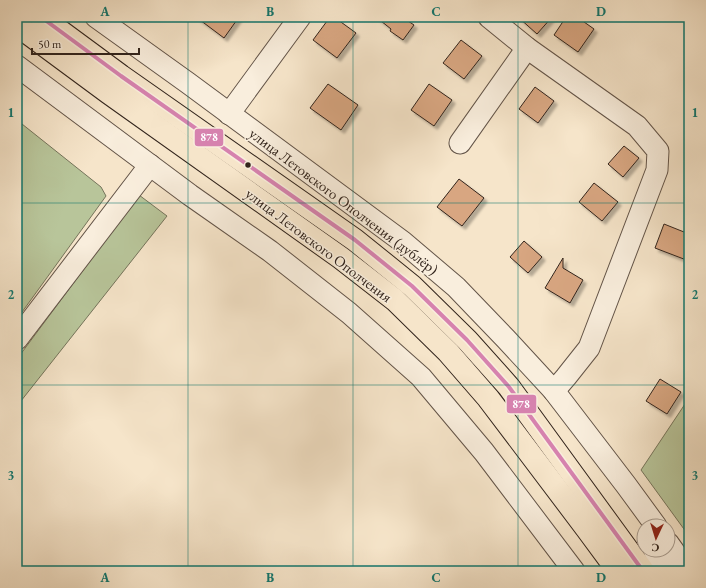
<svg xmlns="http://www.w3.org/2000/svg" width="706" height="588" viewBox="0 0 706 588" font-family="'EB Garamond',serif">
<defs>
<filter id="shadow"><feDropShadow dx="3.5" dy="3.5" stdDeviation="1" flood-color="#0004"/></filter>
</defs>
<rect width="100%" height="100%" fill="#f6e5ca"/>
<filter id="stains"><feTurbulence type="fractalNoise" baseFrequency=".005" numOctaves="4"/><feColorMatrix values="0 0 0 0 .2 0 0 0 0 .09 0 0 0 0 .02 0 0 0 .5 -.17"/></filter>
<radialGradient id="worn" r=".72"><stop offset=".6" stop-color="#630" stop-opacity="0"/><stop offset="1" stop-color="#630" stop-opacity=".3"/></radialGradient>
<g fill="#b8c59a" stroke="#75745b">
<path d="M 17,120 L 101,187 L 106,196 L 17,319 Z"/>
<path d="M 139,195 L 167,216 L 17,406 L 17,359 Z"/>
<path d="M 689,398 L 689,536 L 641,470 Z"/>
</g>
<g fill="#d8a681" stroke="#32241c" filter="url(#shadow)">
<path d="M 196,17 L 239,17 L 224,38 Z"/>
<path d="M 330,17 L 334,17 L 356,33 L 337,58 L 313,40 Z"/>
<path d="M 376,17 L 402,17 L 414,25 L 403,40 L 390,31 L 391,29 Z"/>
<path d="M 518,17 L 552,17 L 537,34 Z"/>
<path d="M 566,17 L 577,17 L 594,29 L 578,52 L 554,35 Z"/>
<path d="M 461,40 L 482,56 L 464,79 L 443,63 Z"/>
<path d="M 328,84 L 358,105 L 341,130 L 310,108 Z"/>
<path d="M 429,84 L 452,100 L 434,126 L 411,110 Z"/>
<path d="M 535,87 L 554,101 L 538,123 L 519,109 Z"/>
<path d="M 624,146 L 639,158 L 623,177 L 608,164 Z"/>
<path d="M 459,179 L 484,198 L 462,226 L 437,207 Z"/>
<path d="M 594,183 L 618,202 L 602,221 L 579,202 Z"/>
<path d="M 664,224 L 689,234 L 689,261 L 655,248 Z"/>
<path d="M 524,241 L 542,257 L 528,273 L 510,257 Z"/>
<path d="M 563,258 L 563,268 L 583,280 L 570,303 L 545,288 Z"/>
<path d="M 660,379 L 681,392 L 667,414 L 646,401 Z"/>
</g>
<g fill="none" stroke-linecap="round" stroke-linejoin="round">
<g stroke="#635448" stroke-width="23">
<g id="minor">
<path d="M 96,17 L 188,83 L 403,242 L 456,287 L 506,339 L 554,391 L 626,485 L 656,526"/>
<path d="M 489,17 L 527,48 L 637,126 L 658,151 L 657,170 L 589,348 L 566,377 L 554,391"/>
<path d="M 17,66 L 190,195 L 270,251 L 349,313 L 421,377 L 484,452 L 574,571"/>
<path d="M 229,114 L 300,17"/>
<path d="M 460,143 L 527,48"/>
<path d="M 17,339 L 150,165"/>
<path d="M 668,543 L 688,571"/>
<path d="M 654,550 L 664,571"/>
</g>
</g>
<g stroke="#32241c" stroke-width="24">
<g id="major">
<path d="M 41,17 L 121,76 L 355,240 L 412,286 L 467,340 L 509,387 L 643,571"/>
<path d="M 17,25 L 109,93 L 341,258 L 395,300 L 448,352 L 488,398 L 587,529 L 618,571"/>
</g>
</g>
<use href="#minor" stroke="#f9eedd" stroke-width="21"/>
<use href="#major" stroke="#f6e5ca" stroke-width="22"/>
<g stroke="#f9eedd" stroke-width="7">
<path id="bus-1" d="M 41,17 L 121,76 L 355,240 L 412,286 L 467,340 L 509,387 L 643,571"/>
</g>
<use href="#bus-1" stroke="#d682ae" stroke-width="4"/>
</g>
<path fill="none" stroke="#0f766e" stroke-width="1" stroke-opacity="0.55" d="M 188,17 L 188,571M 353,17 L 353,571M 518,17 L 518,571M 17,203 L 689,203M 17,385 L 689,385"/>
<circle fill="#32241c" stroke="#f9eedd" stroke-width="1.5" cx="248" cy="165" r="3.5"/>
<g text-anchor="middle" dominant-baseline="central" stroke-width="3" stroke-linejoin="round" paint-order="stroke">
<g font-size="15" fill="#32241c" stroke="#f9eedd">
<text transform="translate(344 201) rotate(37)">улица Летовского Ополчения (дублёр)</text>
<text transform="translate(319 245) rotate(37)">улица Летовского Ополчения</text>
</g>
</g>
<g stroke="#f9eedd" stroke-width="1.5">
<rect x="194" y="128" width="30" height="19" rx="4" fill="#d682ae"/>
<rect x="506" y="394" width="31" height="20" rx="4" fill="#d682ae"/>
</g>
<g font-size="11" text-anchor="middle" font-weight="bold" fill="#fff">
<text x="209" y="141">878</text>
<text x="521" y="408">878</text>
</g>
<rect width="706" height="588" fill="none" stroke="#f6e5ca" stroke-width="44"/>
<g transform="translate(656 538) rotate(184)"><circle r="19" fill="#f9eedd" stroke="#a99d90"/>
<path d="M0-3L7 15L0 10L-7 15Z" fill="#8f2418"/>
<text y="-6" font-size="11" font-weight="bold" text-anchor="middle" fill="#32241c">С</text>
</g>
<path d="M32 48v6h107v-6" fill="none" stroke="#32241c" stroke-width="2"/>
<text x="38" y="48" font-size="12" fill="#32241c" stroke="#f9eedd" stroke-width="3" paint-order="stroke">50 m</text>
<rect x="22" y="22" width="662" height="544" fill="none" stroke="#0f766e" stroke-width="1.5"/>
<g font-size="13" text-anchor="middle" font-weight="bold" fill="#0f766e">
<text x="105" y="16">A</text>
<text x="270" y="16">B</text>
<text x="436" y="16">C</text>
<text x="601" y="16">D</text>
<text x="11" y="117">1</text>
<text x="695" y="117">1</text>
<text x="11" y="299">2</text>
<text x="695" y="299">2</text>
<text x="11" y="480">3</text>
<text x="695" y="480">3</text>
<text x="105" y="582">A</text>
<text x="270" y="582">B</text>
<text x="436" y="582">C</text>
<text x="601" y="582">D</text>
</g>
<rect width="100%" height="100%" filter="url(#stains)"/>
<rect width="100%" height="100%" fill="url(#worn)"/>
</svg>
